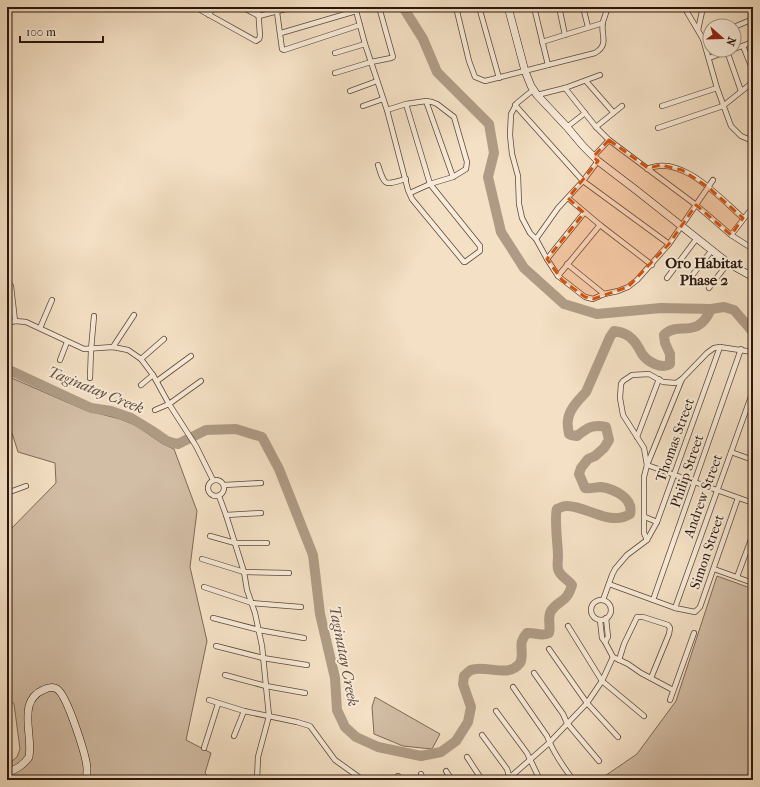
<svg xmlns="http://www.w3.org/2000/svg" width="760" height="787" viewBox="0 0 760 787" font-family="'IM FELL French Canon',serif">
<rect width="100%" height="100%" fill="#f4e0c4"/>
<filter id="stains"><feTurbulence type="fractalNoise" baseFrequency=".005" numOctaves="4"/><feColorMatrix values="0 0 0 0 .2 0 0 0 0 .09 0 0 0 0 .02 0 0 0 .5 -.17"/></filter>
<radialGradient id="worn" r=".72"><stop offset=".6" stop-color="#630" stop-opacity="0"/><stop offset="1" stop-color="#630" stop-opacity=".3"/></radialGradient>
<g fill="#d2bda5" stroke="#7e6958">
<path d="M 7,376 L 85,410 L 120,419 L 135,425 L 163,444 L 174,449 L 197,511 L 190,567 L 207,641 L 186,740 L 211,753 L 205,773 L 212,780 L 7,780 L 7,765 L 17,757 L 20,749 L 14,704 L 7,699 L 7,533 L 56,483 L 55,463 L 18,452 L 12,433 L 7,429 Z"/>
<path d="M 717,576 L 753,589 L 753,780 L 599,780 L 637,754 L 676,701 Z"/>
<path d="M 375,697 L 440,734 L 432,749 L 403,746 L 374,734 L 372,707 Z"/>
</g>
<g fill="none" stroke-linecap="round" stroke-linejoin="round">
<g stroke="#af9b85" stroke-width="10">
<path d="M 403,7 L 423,39 L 437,72 L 489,124 L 494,153 L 488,177 L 501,232 L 524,268 L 564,304 L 597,314 L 661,308 L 711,309 L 724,307 L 734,310 L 753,332"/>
<path d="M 7,369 L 91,408 L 111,411 L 131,418 L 154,432 L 167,441 L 173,443 L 178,444 L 206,430 L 236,429 L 262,437 L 279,469 L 313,555 L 320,614 L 335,678 L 337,710 L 345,727 L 356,737 L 378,747 L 421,756 L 441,752 L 456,741 L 468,722 L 471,707 L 463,684 L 464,676 C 466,674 469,671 471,670 C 486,664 508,679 520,663 C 524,656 520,648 522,641 C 523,638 525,635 527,633 C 535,632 541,637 549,633 C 551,626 547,618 551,611 C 558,600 567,603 572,585 C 568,579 560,577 558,569 C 557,565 558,560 558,556 C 558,546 554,517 557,509 C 560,508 563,506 566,506 C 586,505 609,527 630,514 C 634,498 614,489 601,487 C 596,487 591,489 585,488 L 579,474 L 581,468 L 588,459 L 595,456 L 604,448 L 609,440 L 606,427 C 592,424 587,428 577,436 L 571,435 L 569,434 C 568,429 567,424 568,420 C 569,409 579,400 586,392 L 610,337 L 614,331 C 620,332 626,333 631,338 C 636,342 639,348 642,354 C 647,361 661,370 670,364 L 670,354 L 665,343 L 664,335 C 678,320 697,341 711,309"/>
</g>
<g stroke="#5c483a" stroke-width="6">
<g id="street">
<path d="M 195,7 L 256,41 L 259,39 L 260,36 L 258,7"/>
<path d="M 242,7 L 259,16 L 293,7"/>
<path d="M 355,7 L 365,44 L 387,110 L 408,190 L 412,199 L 464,262 L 465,262 L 480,251 L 480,246 L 430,184 L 406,104"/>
<path d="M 456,7 L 469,61 L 475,77 L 485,81 L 595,53 C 610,44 600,35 603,22 C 604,17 607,13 607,7"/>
<path d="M 479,7 L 499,78"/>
<path d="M 534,7 L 548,65"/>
<path d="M 559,7 L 565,35"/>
<path d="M 583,7 L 588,27"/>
<path d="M 684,7 L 703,39 L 717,88 L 731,126 L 741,136 L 753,141"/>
<path d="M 277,12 L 282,49 L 284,50 L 360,25"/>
<path d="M 209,15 L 213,7"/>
<path d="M 734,27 L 753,19"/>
<path d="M 698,30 L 703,7"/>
<path d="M 281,33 L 356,11"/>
<path d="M 703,39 L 710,36"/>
<path d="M 542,42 L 603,23"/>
<path d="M 743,46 L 753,71"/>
<path d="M 734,49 L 753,42"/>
<path d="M 727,51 L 741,91"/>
<path d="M 335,53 L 365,44"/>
<path d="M 709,58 L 731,50"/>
<path d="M 335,73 L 371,62 L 391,58 L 393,57 L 379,7"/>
<path d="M 586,81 L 613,112"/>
<path d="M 565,88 L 596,127 L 609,140 L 696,205 L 731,235 L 753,249"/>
<path d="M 533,90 L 517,103 L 511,114 L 510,135 L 512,154 L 518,176 L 519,204 L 522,218 L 530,233 L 536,239 L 547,259 L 558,276 L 585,297 L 593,299 L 604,294 L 618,291 L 628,287 L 637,280 L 669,244 L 713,180"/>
<path d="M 350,91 L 377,81"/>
<path d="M 537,95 L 565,88 L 600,75"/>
<path d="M 426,101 L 453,177"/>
<path d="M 515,105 L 583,181 L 669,244"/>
<path d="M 363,106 L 383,99"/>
<path d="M 662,106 L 717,88"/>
<path d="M 387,110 L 406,104 L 426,101 L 432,102 L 437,104 L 454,117 L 467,162 L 466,169 L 453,177 L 430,184 L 410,193"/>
<path d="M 567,127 L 585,113"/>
<path d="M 596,127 L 622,106"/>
<path d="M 658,128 L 723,106 L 753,82"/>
<path d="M 593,157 L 609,140"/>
<path d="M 378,165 C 385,187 384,185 406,179"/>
<path d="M 647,169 C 681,153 720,198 743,218"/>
<path d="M 568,198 L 600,225 L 652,265"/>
<path d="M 731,235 L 753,207"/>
<path d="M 536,239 L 558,208 L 583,181 L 598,161"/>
<path d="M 547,259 L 584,213"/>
<path d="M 567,264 L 604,294"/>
<path d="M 558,276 L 600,225"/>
<path d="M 667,278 L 697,238"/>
<path d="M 687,282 L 712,250"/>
<path d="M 11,286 L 15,321"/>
<path d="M 709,288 L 728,263"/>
<path d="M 7,324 L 15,321 L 26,322 L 84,349 L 113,347 L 128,350 L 141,359 L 153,375 L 169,404 L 196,446 L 213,480"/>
<path d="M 40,328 L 52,300"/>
<path d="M 113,347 L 134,315"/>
<path d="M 141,359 L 164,339"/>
<path d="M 60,360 L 67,342"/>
<path d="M 90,378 L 91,350 L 94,316"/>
<path d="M 157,381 L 191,356"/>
<path d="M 141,385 L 153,375"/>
<path d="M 155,410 L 169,404 L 201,381"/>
<path d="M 637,437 L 659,379"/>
<path d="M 731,452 L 753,460"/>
<path d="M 647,465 L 644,448 L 623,415 L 620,398 L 621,384 L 623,381 L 632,375 L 649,374 L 663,382 L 676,383 L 682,379 L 707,353 L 714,348 L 720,347 L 753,352"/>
<path d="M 647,465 L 753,503"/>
<circle cx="216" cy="488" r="8"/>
<path d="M 224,485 L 261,483"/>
<path d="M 7,493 L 26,486"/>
<path d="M 219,496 L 226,515 L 244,572 L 247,590 L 255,613 L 262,646 L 269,716 L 258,757 L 257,780"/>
<path d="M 226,515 L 261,513"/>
<path d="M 645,517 L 657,522"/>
<path d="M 210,536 L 235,543 L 267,543"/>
<path d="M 647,540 L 644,533 L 644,477 L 647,465 L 682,379"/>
<path d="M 202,559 L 244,572 L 289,573"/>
<path d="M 714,569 L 753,583"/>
<path d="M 737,577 L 753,534"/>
<path d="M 609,584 L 675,608 L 695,612 L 700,607 L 738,498"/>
<path d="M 204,587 L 252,603 L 301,607"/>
<path d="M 603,600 L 612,575 L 615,569 L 627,555 L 647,540 L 657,522 L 720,347"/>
<path d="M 653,600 L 741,349"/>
<circle cx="601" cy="610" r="10"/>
<path d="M 675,608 L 753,391"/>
<path d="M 213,618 L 259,630 L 304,638"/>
<path d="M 600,620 L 602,638 L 605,642 L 613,657 L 628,664 L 641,673 L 673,690"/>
<path d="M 568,626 L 602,681 L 644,716"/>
<path d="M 605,642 L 608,637 L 606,618"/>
<path d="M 216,646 L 263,658 L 307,665"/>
<path d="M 549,649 L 587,703 L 618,737"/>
<path d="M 619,660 L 624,644 L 637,617 L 643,617 L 668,625 L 670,628 L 669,634 L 651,678"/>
<path d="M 534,673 L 563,714 L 567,723 L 599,761"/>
<path d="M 225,675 L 266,686 L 305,693"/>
<path d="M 513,687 L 547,736 C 553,752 563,766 573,780"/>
<path d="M 209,700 L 244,711 L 297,722 L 310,726 L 335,760 L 363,780"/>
<path d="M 670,700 L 694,633"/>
<path d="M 496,711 L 527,753 L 540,780"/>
<path d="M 482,735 L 507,769 L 510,779"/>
<path d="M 234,736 L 244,711"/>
<path d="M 204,748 L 218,704"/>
<path d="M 467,757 L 482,780"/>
<path d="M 446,771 L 452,780"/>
<path d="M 421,774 L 423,780"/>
<path d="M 398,780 L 398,776"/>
<path d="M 507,780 L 549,743 L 587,703 L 602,681 L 613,657"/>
</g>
</g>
<g stroke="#2a150c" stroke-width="8">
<g id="secondary">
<path d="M 508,7 L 525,71 L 531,86 L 537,95 L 567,127 L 583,146 L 598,161 L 636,190 L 728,263 L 753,277"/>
<path d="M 7,773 C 16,769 23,766 29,757 C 32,741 25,722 29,706 C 31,699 36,693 43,690 C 47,688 52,686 57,689 C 67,695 86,755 87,768 C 87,772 87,776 86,780"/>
</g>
</g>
<use href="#street" stroke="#f8ebd9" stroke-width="4.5"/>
<use href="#secondary" stroke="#f8ebd9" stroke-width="7"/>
</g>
<path fill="#d5520c" fill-opacity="0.2" stroke="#d5520c" stroke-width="3" stroke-dasharray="8 5" stroke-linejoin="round" d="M 609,140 L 648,168 L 661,165 L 682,170 L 708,187 L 743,218 L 731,235 L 696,205 L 669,244 L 628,287 L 593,299 L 585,297 L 562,280 L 547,259 L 584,213 L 568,198 L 598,161 L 593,157 Z"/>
<g text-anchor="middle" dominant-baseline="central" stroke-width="4" stroke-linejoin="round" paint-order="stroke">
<g font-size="14" fill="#2a150c" stroke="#f8ebd9">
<text transform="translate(675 440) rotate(-70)">Thomas Street</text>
<text transform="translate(687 471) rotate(-71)">Philip Street</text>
<text transform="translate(703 496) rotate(-70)">Andrew Street</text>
<text transform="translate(707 552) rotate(-71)">Simon Street</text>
</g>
<g font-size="15" font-weight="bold" fill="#2a150c" stroke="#f8ebd9">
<text x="704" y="263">Oro Habitat<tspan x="704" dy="17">Phase 2</tspan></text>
</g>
<g font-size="15" font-style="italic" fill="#5f4b3c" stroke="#f8ebd9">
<text transform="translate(96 390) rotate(22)">Taginatay Creek</text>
<text transform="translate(344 656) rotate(79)">Taginatay Creek</text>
</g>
</g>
<rect width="760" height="787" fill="none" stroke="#f4e0c4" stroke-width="24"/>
<rect x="8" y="8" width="744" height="771" fill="none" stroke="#2a150c" stroke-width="2"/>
<rect x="12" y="12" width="736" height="763" fill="none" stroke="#2a150c"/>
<g transform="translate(722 38) rotate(110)"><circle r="19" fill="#f8ebd9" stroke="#a69587"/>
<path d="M0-3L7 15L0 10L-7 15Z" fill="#8f2418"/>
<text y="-6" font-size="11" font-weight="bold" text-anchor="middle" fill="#2a150c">N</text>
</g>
<path d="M20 36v6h83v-6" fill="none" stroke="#2a150c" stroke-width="2"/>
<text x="26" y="36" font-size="12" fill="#2a150c" stroke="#f8ebd9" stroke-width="3" paint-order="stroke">100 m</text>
<rect width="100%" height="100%" filter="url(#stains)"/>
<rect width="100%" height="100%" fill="url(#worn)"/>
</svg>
